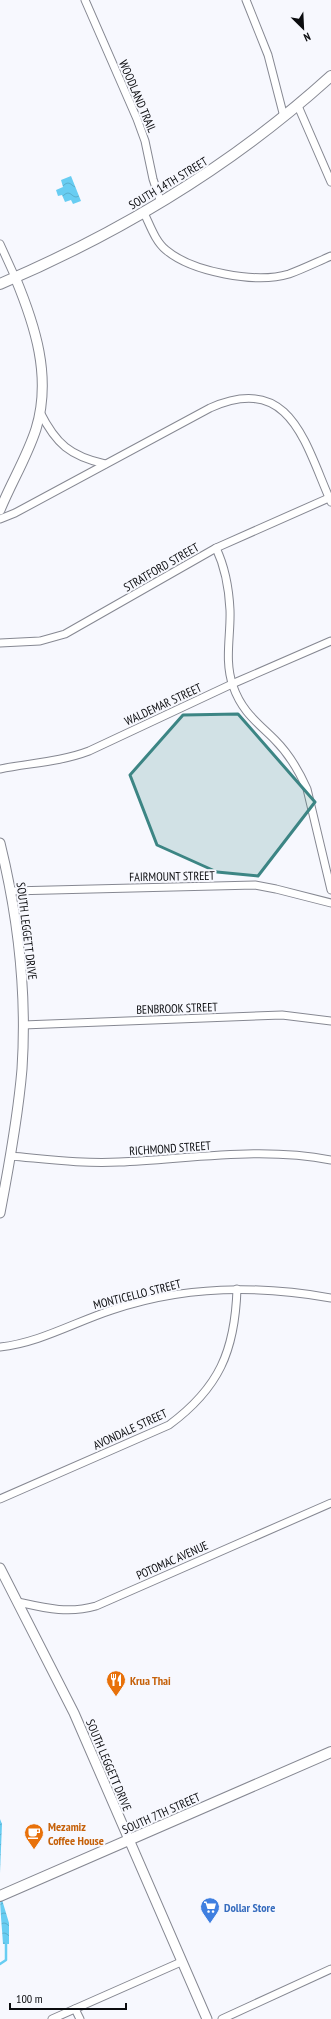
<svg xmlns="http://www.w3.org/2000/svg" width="331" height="2019" viewBox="0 0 331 2019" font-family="'PT Sans Narrow',sans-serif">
<defs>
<pattern id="water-waves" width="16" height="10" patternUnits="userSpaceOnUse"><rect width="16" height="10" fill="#68cdf2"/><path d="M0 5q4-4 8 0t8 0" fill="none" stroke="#59afce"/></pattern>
</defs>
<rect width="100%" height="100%" fill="#f7f8fe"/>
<g fill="url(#water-waves)">
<path d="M 71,176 L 81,201 L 73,204 L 71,200 L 65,202 L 62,195 L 58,196 L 56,190 L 63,187 L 61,180 Z"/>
<path d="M 0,1819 L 2,1824 L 0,1873 Z"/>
<path d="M 0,1893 L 9,1923 L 9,1944 L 3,1944 C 2,1927 0,1911 0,1893 Z"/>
</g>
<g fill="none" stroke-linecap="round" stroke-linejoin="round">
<path stroke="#68cdf2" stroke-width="2.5" d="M 0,1964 L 6,1960 L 6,1941"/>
<g stroke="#868892" stroke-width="9">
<g id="minor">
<path d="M 85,0 L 137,119 L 145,141 L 153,179 L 161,203"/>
<path d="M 246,0 L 268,55 L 284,117"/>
<path d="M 298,106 L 331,182"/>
<path d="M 144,213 C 150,225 155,241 166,250 C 192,272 256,284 289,274 C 303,269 317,262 331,256"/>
<path d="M 0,244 L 15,277"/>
<path d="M 40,412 C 56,444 70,456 105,464"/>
<path d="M 0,519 L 15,513 L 210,408 C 291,372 305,444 331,502"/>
<path d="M 216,548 C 225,567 229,589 230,610 C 231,635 224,661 233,686 C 242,712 257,722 275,740 C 289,754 299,771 307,789 L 331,890"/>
<path d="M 0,643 L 40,641 L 65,634 L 216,548 L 331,497"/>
<path d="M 0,769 C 30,763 60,762 89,751 L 232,684 L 331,641"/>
<path d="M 11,891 L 255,885 L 276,889 L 331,903"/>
<path d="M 23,1025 L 282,1015 L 331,1021"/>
<path d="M 10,1156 C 46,1159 83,1164 119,1162 C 189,1159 261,1146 331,1160"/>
<path d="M 0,1347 C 39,1343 75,1322 112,1310 C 182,1286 259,1285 331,1298"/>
<path d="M 0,1499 L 169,1425 C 219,1388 235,1351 237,1289"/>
<path d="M 18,1602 C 45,1608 68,1614 96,1606 L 331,1503"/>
<path d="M 75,2009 L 80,2019"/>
<path d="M 52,2019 L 181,1962"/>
<path d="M 222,2019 L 331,1969"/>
</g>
</g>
<g stroke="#868892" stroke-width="11">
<g id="tertiary">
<path d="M 0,510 C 11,483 27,457 36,429 C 52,377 35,325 15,277"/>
<path d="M 0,843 C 18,916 27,993 22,1069 C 18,1117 9,1166 0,1213"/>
<path d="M 0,1568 L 74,1713 L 207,2019"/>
</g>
</g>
<g stroke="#868892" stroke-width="12">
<g id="secondary">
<path d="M 0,284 C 122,232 233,165 331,76"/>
<path d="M 0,1896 L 331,1752"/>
</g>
</g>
<use href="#minor" stroke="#fff" stroke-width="7"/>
<use href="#tertiary" stroke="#fff" stroke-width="9"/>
<use href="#secondary" stroke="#fff" stroke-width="10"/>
</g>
<path fill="#3c8584" fill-opacity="0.2" stroke="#3c8584" stroke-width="3" stroke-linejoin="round" d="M 238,714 L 315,802 L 258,876 L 217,872 L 157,845 L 130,775 L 183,715 Z"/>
<defs>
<g id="restaurant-pin" transform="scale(1)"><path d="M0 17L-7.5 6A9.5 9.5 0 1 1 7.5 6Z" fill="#e8710a" stroke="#f7f8fe"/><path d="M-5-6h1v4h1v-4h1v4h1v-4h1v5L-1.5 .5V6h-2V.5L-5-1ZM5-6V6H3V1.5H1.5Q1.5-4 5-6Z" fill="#fff"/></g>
<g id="cafe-pin" transform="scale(1)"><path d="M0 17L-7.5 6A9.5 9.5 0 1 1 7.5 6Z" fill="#e8710a" stroke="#f7f8fe"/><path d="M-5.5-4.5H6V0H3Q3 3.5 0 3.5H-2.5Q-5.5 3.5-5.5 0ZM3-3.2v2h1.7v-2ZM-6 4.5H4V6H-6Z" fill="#fff"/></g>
<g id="supermarket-pin" transform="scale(1)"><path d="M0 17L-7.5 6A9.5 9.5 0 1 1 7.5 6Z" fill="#3f7fe0" stroke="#f7f8fe"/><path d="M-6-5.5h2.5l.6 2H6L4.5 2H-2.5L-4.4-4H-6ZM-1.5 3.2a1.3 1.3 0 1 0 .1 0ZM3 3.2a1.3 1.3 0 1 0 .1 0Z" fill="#fff"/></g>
</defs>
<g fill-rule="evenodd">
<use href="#restaurant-pin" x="116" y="1680"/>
<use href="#cafe-pin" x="34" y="1833"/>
<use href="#supermarket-pin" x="210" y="1907"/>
</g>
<g text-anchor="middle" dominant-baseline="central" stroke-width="4" stroke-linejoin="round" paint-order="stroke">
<g font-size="12" fill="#0b0c0f" stroke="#f7f8fe">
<text transform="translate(138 96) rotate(67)">WOODLAND TRAIL</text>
<text transform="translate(168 183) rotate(-31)">SOUTH 14TH STREET</text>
<text transform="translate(161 567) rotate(-30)">STRATFORD STREET</text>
<text transform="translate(163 704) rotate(-25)">WALDEMAR STREET</text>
<text transform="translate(172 876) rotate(-1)">FAIRMOUNT STREET</text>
<text transform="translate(27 931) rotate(83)">SOUTH LEGGETT DRIVE</text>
<text transform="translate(177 1008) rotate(-2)">BENBROOK STREET</text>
<text transform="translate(170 1148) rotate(-4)">RICHMOND STREET</text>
<text transform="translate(137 1294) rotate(-14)">MONTICELLO STREET</text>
<text transform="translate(130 1429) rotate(-25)">AVONDALE STREET</text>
<text transform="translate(172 1560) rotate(-24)">POTOMAC AVENUE</text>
<text transform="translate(109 1765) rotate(67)">SOUTH LEGGETT DRIVE</text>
<text transform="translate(161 1813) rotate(-24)">SOUTH 7TH STREET</text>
</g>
<g font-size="12" font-weight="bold" fill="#c56008" stroke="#f7f8fe" text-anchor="start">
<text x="130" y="1680">Krua Thai</text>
<text x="48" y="1826">Mezamiz<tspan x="48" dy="14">Coffee House</tspan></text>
</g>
<g font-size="12" font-weight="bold" fill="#366cbe" stroke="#f7f8fe" text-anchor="start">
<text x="224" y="1907">Dollar Store</text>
</g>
</g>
<g transform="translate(303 28) rotate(156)" stroke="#f7f8fe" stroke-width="3" paint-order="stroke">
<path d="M0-3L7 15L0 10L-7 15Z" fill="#0b0c0f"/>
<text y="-6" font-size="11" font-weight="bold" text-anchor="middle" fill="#0b0c0f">N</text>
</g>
<path d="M10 2003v6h116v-6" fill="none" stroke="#0b0c0f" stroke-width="2"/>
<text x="16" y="2003" font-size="12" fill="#0b0c0f" stroke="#f7f8fe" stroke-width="3" paint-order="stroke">100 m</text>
</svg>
